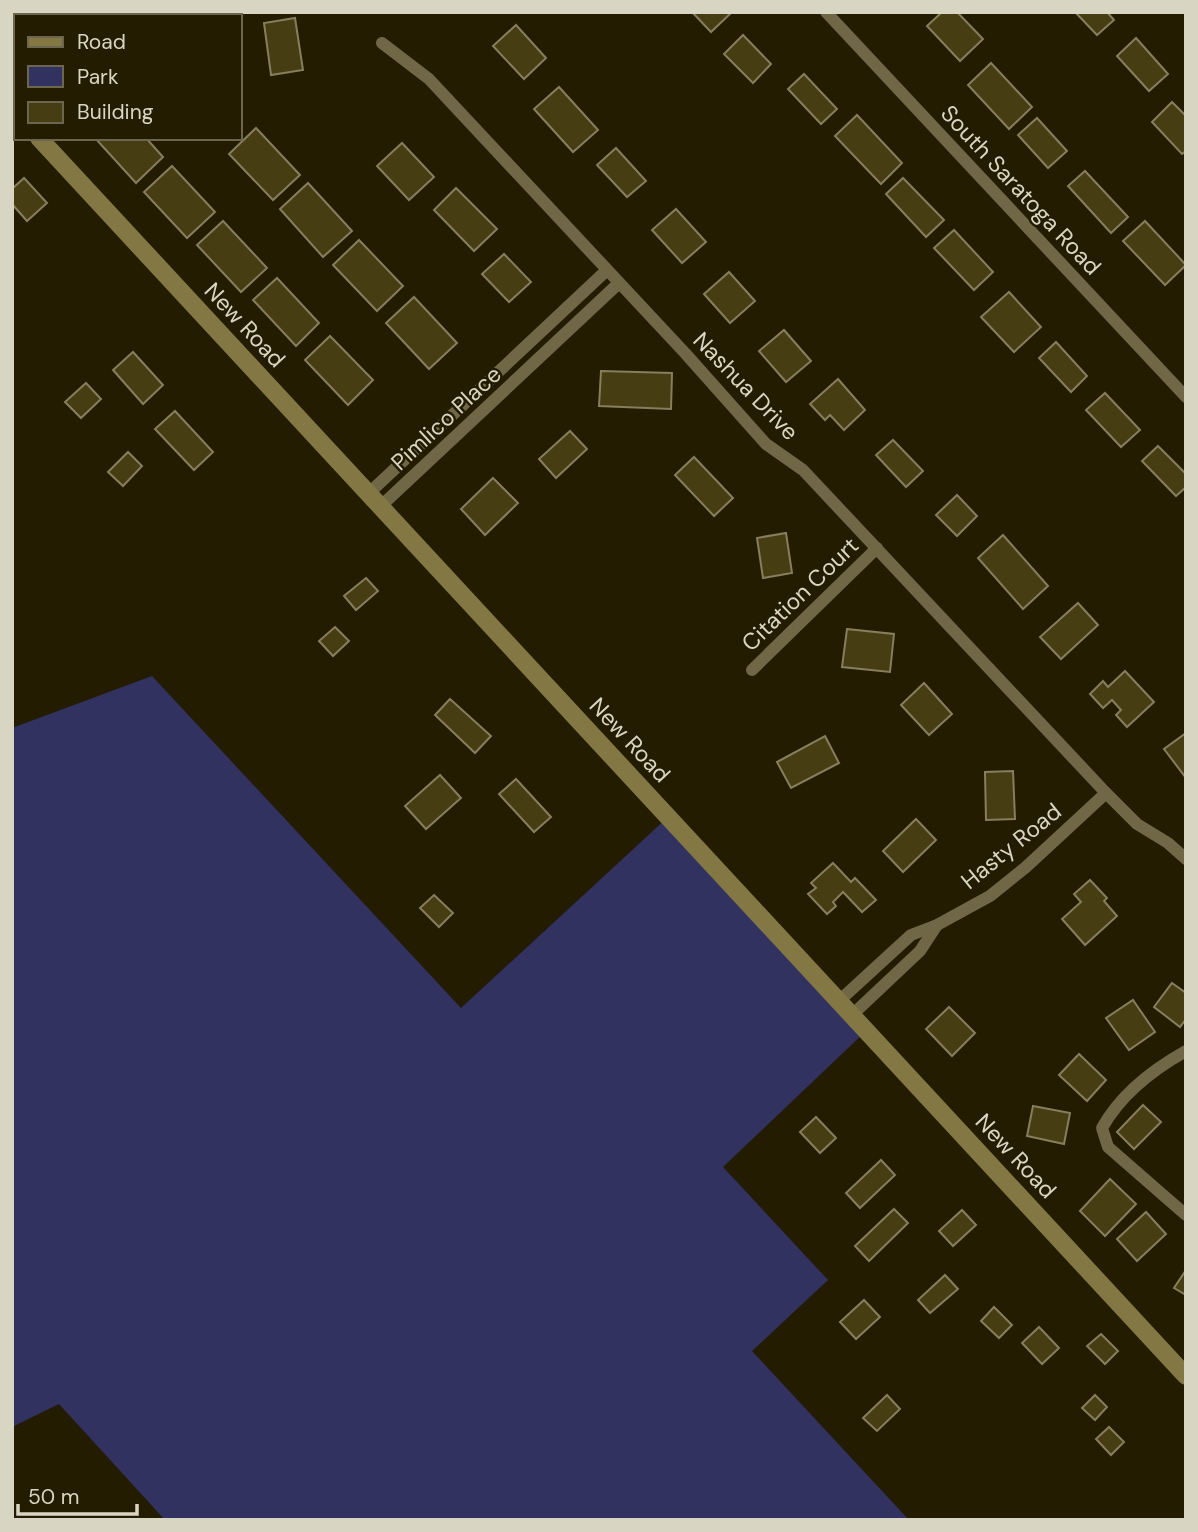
<svg xmlns="http://www.w3.org/2000/svg" width="1198" height="1532" viewBox="0 0 1198 1532" font-family="'DM Sans',sans-serif">
<rect width="100%" height="100%" fill="#231c00"/>
<path fill="#2d2607" d="M 12,12 L 121,12 L 118,16 L 16,16 L 16,112 L 12,108 Z"/>
<path fill="#313260" d="M 152,676 L 461,1008 L 668,817 L 866,1031 L 723,1167 L 828,1280 L 752,1351 L 909,1520 L 165,1520 L 59,1404 L 12,1427 L 12,728 Z"/>
<g fill="#473d13" stroke="#867e5d" stroke-width="2">
<path d="M 692,12 L 732,12 L 711,32 Z"/>
<path d="M 942,12 L 957,12 L 983,39 L 960,61 L 927,26 Z"/>
<path d="M 1075,12 L 1107,12 L 1114,20 L 1097,35 Z"/>
<path d="M 295,18 L 303,70 L 271,75 L 264,23 Z"/>
<path d="M 516,25 L 546,58 L 524,79 L 493,46 Z"/>
<path d="M 743,35 L 771,64 L 753,83 L 724,54 Z"/>
<path d="M 1136,38 L 1168,74 L 1149,91 L 1117,56 Z"/>
<path d="M 991,63 L 1032,107 L 1009,129 L 968,85 Z"/>
<path d="M 804,74 L 837,109 L 821,124 L 788,89 Z"/>
<path d="M 559,87 L 598,130 L 573,152 L 534,109 Z"/>
<path d="M 1172,102 L 1186,116 L 1186,151 L 1182,154 L 1152,122 Z"/>
<path d="M 857,115 L 902,163 L 881,184 L 835,136 Z"/>
<path d="M 1037,118 L 1067,151 L 1048,168 L 1018,135 Z"/>
<path d="M 256,128 L 300,175 L 273,200 L 229,154 Z"/>
<path d="M 95,138 L 146,138 L 163,157 L 136,183 Z"/>
<path d="M 402,143 L 434,177 L 409,200 L 377,166 Z"/>
<path d="M 616,148 L 646,181 L 627,197 L 597,165 Z"/>
<path d="M 172,166 L 215,212 L 187,238 L 144,192 Z"/>
<path d="M 1085,171 L 1128,217 L 1111,233 L 1068,186 Z"/>
<path d="M 24,178 L 47,203 L 27,221 L 12,204 L 12,189 Z"/>
<path d="M 903,178 L 944,220 L 926,237 L 886,194 Z"/>
<path d="M 308,183 L 352,231 L 323,257 L 280,209 Z"/>
<path d="M 456,188 L 497,229 L 474,251 L 434,210 Z"/>
<path d="M 676,209 L 706,242 L 682,263 L 652,230 Z"/>
<path d="M 223,221 L 267,268 L 241,292 L 197,245 Z"/>
<path d="M 1145,221 L 1186,265 L 1165,285 L 1123,241 Z"/>
<path d="M 954,230 L 993,272 L 974,290 L 934,248 Z"/>
<path d="M 359,240 L 403,286 L 377,311 L 333,265 Z"/>
<path d="M 504,254 L 531,282 L 509,302 L 482,274 Z"/>
<path d="M 729,272 L 755,301 L 730,323 L 704,294 Z"/>
<path d="M 277,278 L 319,323 L 296,346 L 253,300 Z"/>
<path d="M 1009,292 L 1041,327 L 1014,352 L 981,317 Z"/>
<path d="M 414,297 L 457,343 L 429,369 L 386,323 Z"/>
<path d="M 784,330 L 811,361 L 786,382 L 759,351 Z"/>
<path d="M 330,336 L 373,380 L 348,405 L 305,360 Z"/>
<path d="M 1056,342 L 1087,376 L 1071,392 L 1039,358 Z"/>
<path d="M 133,352 L 163,385 L 143,404 L 113,370 Z"/>
<path d="M 601,371 L 672,373 L 671,409 L 599,406 Z"/>
<path d="M 838,379 L 865,410 L 844,430 L 830,415 L 825,420 L 810,404 Z"/>
<path d="M 86,383 L 101,399 L 81,418 L 65,402 Z"/>
<path d="M 1105,393 L 1140,430 L 1121,447 L 1086,410 Z"/>
<path d="M 175,411 L 213,452 L 194,470 L 155,429 Z"/>
<path d="M 570,431 L 587,449 L 556,478 L 539,459 Z"/>
<path d="M 893,440 L 923,471 L 906,487 L 876,455 Z"/>
<path d="M 1158,446 L 1186,474 L 1186,487 L 1176,496 L 1142,461 Z"/>
<path d="M 128,452 L 142,466 L 123,486 L 108,472 Z"/>
<path d="M 694,457 L 733,498 L 714,516 L 675,475 Z"/>
<path d="M 493,478 L 518,503 L 485,535 L 461,509 Z"/>
<path d="M 957,495 L 977,516 L 957,536 L 936,515 Z"/>
<path d="M 786,533 L 792,573 L 763,578 L 757,538 Z"/>
<path d="M 1003,535 L 1048,586 L 1023,609 L 978,558 Z"/>
<path d="M 366,578 L 378,591 L 356,610 L 344,596 Z"/>
<path d="M 1078,603 L 1098,625 L 1061,659 L 1040,637 Z"/>
<path d="M 335,627 L 349,641 L 333,656 L 319,641 Z"/>
<path d="M 847,629 L 894,634 L 890,672 L 842,667 Z"/>
<path d="M 1125,671 L 1154,702 L 1127,727 L 1116,715 L 1121,710 L 1112,700 L 1103,708 L 1090,694 L 1103,681 L 1108,687 Z"/>
<path d="M 924,683 L 952,714 L 929,735 L 901,705 Z"/>
<path d="M 450,699 L 491,736 L 475,753 L 435,715 Z"/>
<path d="M 1186,733 L 1186,778 L 1164,749 Z"/>
<path d="M 825,736 L 839,763 L 791,788 L 777,762 Z"/>
<path d="M 1013,771 L 1015,819 L 986,820 L 985,772 Z"/>
<path d="M 440,775 L 461,798 L 426,829 L 405,806 Z"/>
<path d="M 516,779 L 551,817 L 534,832 L 499,794 Z"/>
<path d="M 916,819 L 936,840 L 903,872 L 883,851 Z"/>
<path d="M 833,863 L 851,882 L 855,878 L 876,900 L 862,912 L 843,892 L 833,902 L 836,906 L 827,914 L 808,894 L 816,888 L 811,883 Z"/>
<path d="M 1090,880 L 1107,898 L 1104,901 L 1117,916 L 1085,945 L 1062,919 L 1081,902 L 1074,894 Z"/>
<path d="M 434,895 L 453,913 L 439,927 L 420,908 Z"/>
<path d="M 1172,983 L 1186,993 L 1186,1019 L 1180,1027 L 1154,1007 Z"/>
<path d="M 1133,1000 L 1155,1032 L 1129,1050 L 1106,1018 Z"/>
<path d="M 949,1007 L 975,1033 L 952,1056 L 926,1029 Z"/>
<path d="M 1079,1054 L 1106,1080 L 1087,1101 L 1059,1075 Z"/>
<path d="M 1143,1105 L 1161,1122 L 1134,1149 L 1117,1132 Z"/>
<path d="M 1033,1106 L 1070,1113 L 1064,1144 L 1027,1136 Z"/>
<path d="M 816,1117 L 836,1138 L 820,1153 L 800,1132 Z"/>
<path d="M 881,1160 L 895,1175 L 860,1208 L 846,1193 Z"/>
<path d="M 1110,1179 L 1136,1204 L 1105,1236 L 1080,1211 Z"/>
<path d="M 894,1209 L 908,1223 L 869,1261 L 855,1246 Z"/>
<path d="M 962,1210 L 976,1225 L 953,1246 L 939,1231 Z"/>
<path d="M 1146,1212 L 1166,1234 L 1137,1261 L 1117,1239 Z"/>
<path d="M 1186,1270 L 1186,1295 L 1174,1288 Z"/>
<path d="M 945,1275 L 958,1289 L 930,1313 L 918,1300 Z"/>
<path d="M 864,1300 L 880,1317 L 856,1339 L 840,1322 Z"/>
<path d="M 994,1307 L 1012,1325 L 999,1338 L 981,1321 Z"/>
<path d="M 1039,1327 L 1059,1348 L 1042,1364 L 1022,1343 Z"/>
<path d="M 1101,1334 L 1118,1351 L 1105,1364 L 1087,1346 Z"/>
<path d="M 887,1395 L 900,1409 L 877,1431 L 863,1418 Z"/>
<path d="M 1095,1395 L 1107,1407 L 1095,1420 L 1082,1408 Z"/>
<path d="M 1109,1427 L 1124,1442 L 1111,1455 L 1096,1439 Z"/>
</g>
<g fill="none" stroke-linecap="round" stroke-linejoin="round">
<g stroke="#6f6746" stroke-width="12">
<path d="M 826,12 L 1186,397"/>
<path d="M 382,43 L 429,79 L 685,353 L 766,444 L 803,470 L 1106,793 L 1137,824 L 1168,843 L 1186,859"/>
<path d="M 368,494 L 607,270"/>
<path d="M 380,507 L 619,283"/>
<path d="M 752,670 L 877,548"/>
<path d="M 839,1001 L 911,935 L 937,925 L 990,896 L 1026,867 L 1106,793"/>
<path d="M 852,1015 L 920,951 L 937,925"/>
<path d="M 1186,1051 C 1152,1070 1121,1094 1102,1128 L 1108,1147 L 1186,1215"/>
</g>
<g stroke="#837743" stroke-width="18">
<path d="M 118,16 L 121,12"/>
<path d="M 12,109 L 16,112"/>
<path d="M 39,138 L 1186,1376"/>
</g>
</g>
<g text-anchor="middle" dominant-baseline="central" stroke-width="5" stroke-linejoin="round" paint-order="stroke">
<g font-size="23" fill="#d9d5c3" stroke="#231c00">
<text transform="translate(1021 190) rotate(47)">South Saratoga Road</text>
<text transform="translate(245 325) rotate(47)">New Road</text>
<text transform="translate(746 386) rotate(46)">Nashua Drive</text>
<text transform="translate(446 418) rotate(-43)">Pimlico Place</text>
<text transform="translate(800 594) rotate(-44)">Citation Court</text>
<text transform="translate(630 740) rotate(47)">New Road</text>
<text transform="translate(1011 846) rotate(-39)">Hasty Road</text>
<text transform="translate(1016 1156) rotate(47)">New Road</text>
</g>
</g>
<rect width="1198" height="1532" fill="none" stroke="#d9d5c3" stroke-width="28"/>
<rect x="14" y="14" width="228" height="126" fill="#231c00" stroke="#6c664e" stroke-width="2"/>
<rect x="28" y="37" width="35" height="10" fill="#837743" stroke="#6c664e" stroke-width="2"/>
<text x="77" y="49" font-size="21" fill="#d9d5c3">Road</text>
<rect x="28" y="66" width="35" height="21" fill="#313260" stroke="#6c664e" stroke-width="2"/>
<text x="77" y="84" font-size="21" fill="#d9d5c3">Park</text>
<rect x="28" y="102" width="35" height="21" fill="#473d13" stroke="#6c664e" stroke-width="2"/>
<text x="77" y="119" font-size="21" fill="#d9d5c3">Building</text>
<path d="M18 1504v10h119v-10" fill="none" stroke="#d9d5c3" stroke-width="3.5"/>
<text x="28" y="1504" font-size="21" fill="#d9d5c3" stroke="#231c00" stroke-width="5" paint-order="stroke">50 m</text>
</svg>
